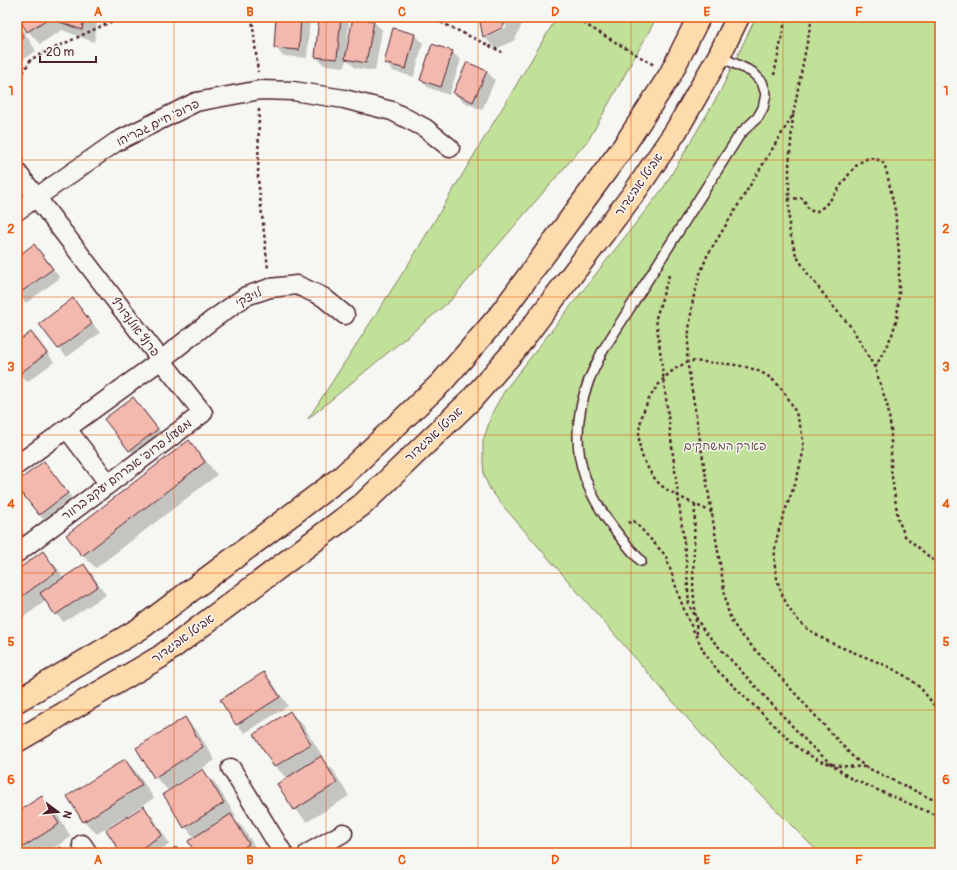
<svg xmlns="http://www.w3.org/2000/svg" width="957" height="870" viewBox="0 0 957 870" font-family="Pangolin,'Playpen Sans Hebrew',sans-serif">
<rect width="100%" height="100%" fill="#f6f6f2"/>
<filter id="ink" filterUnits="userSpaceOnUse"><feTurbulence type="fractalNoise" baseFrequency=".025" numOctaves="2"/><feDisplacementMap in="SourceGraphic" scale="8" xChannelSelector="R" yChannelSelector="G"/><feConvolveMatrix kernelMatrix="1 2 1 2 8 2 1 2 1" color-interpolation-filters="sRGB"/></filter>
<g filter="url(#ink)">
<g fill="#c1e199" stroke="#868062">
<path d="M 557,17 L 657,17 L 589,139 L 450,301 L 308,419 L 411,260 Z"/>
<path d="M 756,17 L 940,17 L 940,853 L 819,853 L 709,743 L 503,506 L 490,489 L 484,476 L 483,459 L 483,440 L 486,432 L 492,413 L 505,390 L 664,187 L 720,92 Z"/>
</g>
<g fill="#0003" fill-rule="evenodd">
<path d="M 19,17 L 93,17 L 97,23 L 94,42 L 62,30 L 40,44 L 28,31 Z"/>
<path d="M 277,17 L 310,17 L 307,58 L 283,56 L 275,47 Z"/>
<path d="M 320,17 L 343,17 L 349,23 L 346,51 L 348,51 L 374,22 L 382,30 L 375,71 L 355,68 L 346,58 L 345,67 L 324,65 L 316,57 Z"/>
<path d="M 480,17 L 525,17 L 515,40 L 496,49 L 484,37 ZM 506,25 L 507,27 L 492,34 L 492,32 Z"/>
<path d="M 17,20 L 36,51 L 17,63 Z"/>
<path d="M 394,29 L 415,35 L 423,43 L 414,77 L 393,71 L 385,63 Z"/>
<path d="M 452,52 L 461,60 L 449,95 L 429,88 L 421,80 Z"/>
<path d="M 487,72 L 495,80 L 482,110 L 462,101 L 454,93 Z"/>
<path d="M 34,245 L 42,253 L 60,278 L 26,303 L 17,293 L 17,258 Z"/>
<path d="M 73,300 L 81,308 L 100,333 L 67,357 L 59,349 L 40,324 Z"/>
<path d="M 31,333 L 39,341 L 54,362 L 27,382 L 17,371 L 17,343 Z"/>
<path d="M 133,398 L 141,406 L 165,437 L 138,459 L 130,450 Z"/>
<path d="M 189,442 L 201,454 L 217,475 L 96,568 L 83,556 L 67,535 Z"/>
<path d="M 44,463 L 52,471 L 75,502 L 48,523 L 39,515 L 17,485 L 17,483 Z"/>
<path d="M 17,524 L 29,540 L 17,550 Z"/>
<path d="M 42,553 L 55,565 L 64,578 L 84,565 L 92,574 L 106,595 L 64,622 L 56,614 L 47,600 L 17,622 L 17,571 Z"/>
<path d="M 264,673 L 272,682 L 288,706 L 245,733 L 236,724 Z"/>
<path d="M 290,712 L 303,725 L 323,757 L 321,758 L 333,770 L 349,796 L 307,822 L 295,809 L 287,779 L 275,766 L 255,735 Z"/>
<path d="M 185,719 L 197,731 L 215,760 L 168,790 L 155,777 Z"/>
<path d="M 125,760 L 137,773 L 154,798 L 97,834 L 84,821 Z"/>
<path d="M 203,771 L 215,783 L 236,816 L 233,818 L 243,828 L 259,853 L 196,853 L 195,838 L 185,827 Z"/>
<path d="M 42,798 L 55,810 L 71,837 L 46,853 L 17,853 L 17,814 Z"/>
<path d="M 143,807 L 152,816 L 170,844 L 156,853 L 122,853 Z"/>
</g>
<g fill="#f3b9af" stroke="#4a1f2b">
<path d="M 18,17 L 84,17 L 82,30 L 49,18 L 27,32 Z"/>
<path d="M 276,17 L 301,17 L 299,50 L 274,48 Z"/>
<path d="M 319,17 L 341,17 L 337,59 L 315,57 Z"/>
<path d="M 353,17 L 374,21 L 366,63 L 345,59 Z"/>
<path d="M 479,17 L 507,17 L 502,28 L 483,37 Z"/>
<path d="M 17,26 L 24,38 L 17,42 Z"/>
<path d="M 393,28 L 415,34 L 406,69 L 384,63 Z"/>
<path d="M 432,44 L 453,51 L 441,87 L 420,80 Z"/>
<path d="M 467,62 L 487,71 L 473,102 L 453,93 Z"/>
<path d="M 34,244 L 53,269 L 17,295 L 17,257 Z"/>
<path d="M 73,298 L 92,324 L 58,349 L 39,324 Z"/>
<path d="M 31,332 L 47,353 L 18,375 L 17,373 L 17,342 Z"/>
<path d="M 133,397 L 158,429 L 129,451 L 104,419 Z"/>
<path d="M 189,440 L 205,462 L 82,556 L 66,535 Z"/>
<path d="M 44,461 L 68,493 L 39,515 L 17,487 L 17,482 Z"/>
<path d="M 43,551 L 57,571 L 17,600 L 17,570 Z"/>
<path d="M 84,564 L 98,586 L 55,615 L 40,593 Z"/>
<path d="M 264,672 L 280,697 L 236,725 L 220,700 Z"/>
<path d="M 290,711 L 311,744 L 274,767 L 254,734 Z"/>
<path d="M 185,717 L 203,747 L 154,778 L 136,748 Z"/>
<path d="M 321,756 L 337,783 L 294,810 L 277,784 Z"/>
<path d="M 125,759 L 142,785 L 83,822 L 67,796 Z"/>
<path d="M 203,769 L 224,803 L 184,828 L 163,794 Z"/>
<path d="M 42,796 L 59,824 L 17,851 L 17,812 Z"/>
<path d="M 144,806 L 162,835 L 134,853 L 121,853 L 106,830 Z"/>
<path d="M 231,814 L 249,844 L 235,853 L 195,853 L 188,841 Z"/>
<path d="M 61,847 L 65,853 L 52,853 Z"/>
<path d="M 176,847 L 180,853 L 166,853 Z"/>
</g>
<g fill="none" stroke-linecap="round" stroke-linejoin="round">
<g stroke="#4a1f2b" stroke-width="12">
<path id="lane" d="M 641,561 C 591,506 560,456 589,380 C 593,370 598,361 602,352 L 735,142 L 740,134 L 758,117 L 763,108 L 766,94 L 762,82 L 752,72 L 719,56"/>
</g>
<g stroke="#4a1f2b" stroke-width="21">
<g id="street">
<path d="M 17,172 L 161,360 L 203,413 L 17,553"/>
<path d="M 17,211 L 116,142 L 196,102 L 260,90 L 293,91 L 344,99 L 392,111 L 425,128 L 450,148"/>
<path d="M 67,429 L 109,484"/>
<path d="M 17,465 L 161,360 L 212,320 L 246,296 L 270,288 L 297,285 L 323,297 L 345,315"/>
<path d="M 231,768 L 283,853"/>
<path d="M 82,844 L 88,853"/>
<path d="M 308,853 L 343,833"/>
</g>
</g>
<g stroke="#4a1f2b" stroke-width="25">
<g id="primary">
<path d="M 17,701 L 141,628 L 343,476 L 442,382 L 499,316 L 624,146 L 670,75 L 699,17"/>
<path d="M 17,741 L 160,657 L 363,504 L 471,400 L 514,351 L 634,193 L 676,131 L 719,56 L 738,17"/>
</g>
</g>
<g stroke="#4a1f2b" stroke-width="2.5" stroke-dasharray="3 3" stroke-linecap="butt">
<path d="M 252,17 L 258,72"/>
<path d="M 430,17 L 502,52"/>
<path d="M 573,17 L 654,65"/>
<path d="M 812,17 L 793,115 L 707,256 L 700,274 L 693,299 L 689,330 L 687,360 L 727,607 L 731,620 L 739,632 L 853,757 L 866,767 L 940,803"/>
<path d="M 774,75 L 786,17"/>
<path d="M 17,83 L 31,59 L 121,17"/>
<path d="M 259,109 L 258,179 L 268,269"/>
<path d="M 793,115 L 789,167 L 789,229 L 796,255 L 808,274 L 832,305 L 852,328 L 875,368 L 888,408 L 891,430 L 891,470 L 898,519 L 905,536 L 940,566"/>
<path d="M 788,199 L 803,198 L 809,210 L 815,212 C 837,203 849,161 870,158 C 873,158 878,160 882,161 L 886,169 L 895,210 L 899,253 L 899,294 L 897,318 L 892,335 L 875,368"/>
<path d="M 669,275 L 656,318 L 686,559 L 689,605 L 704,631 L 809,744 L 830,763 L 850,778 L 940,817"/>
<path d="M 695,505 L 693,586 L 697,634"/>
<path d="M 712,512 C 696,505 681,498 666,489 C 655,482 648,469 643,458 C 629,424 654,376 686,363 C 691,360 698,362 704,362 C 727,364 754,364 773,380 C 784,390 792,403 797,416 C 801,427 804,440 803,452 C 802,458 800,464 799,470 C 789,508 766,542 778,582 C 781,594 788,609 796,618 C 822,648 875,655 908,678 C 922,687 930,700 940,713"/>
<path d="M 628,523 L 634,521 L 666,556 L 680,599 L 687,617 L 705,654 L 719,672 L 798,748 L 819,761 L 840,766 L 865,767"/>
</g>
<use href="#lane" stroke="#f6f6f2" stroke-width="9"/>
<use href="#street" stroke="#f6f6f2" stroke-width="18"/>
<use href="#primary" stroke="#fedbac" stroke-width="22"/>
</g>
</g>
<path fill="none" stroke="#e8590c" stroke-width="1" stroke-opacity="0.55" d="M 174,17 L 174,853M 326,17 L 326,853M 478,17 L 478,853M 631,17 L 631,853M 783,17 L 783,853M 17,160 L 940,160M 17,297 L 940,297M 17,435 L 940,435M 17,573 L 940,573M 17,710 L 940,710"/>
<g text-anchor="middle" dominant-baseline="central" stroke-width="3" stroke-linejoin="round" paint-order="stroke">
<g font-size="12" fill="#4a1f2b" stroke="#f6f6f2">
<text transform="translate(158 123) rotate(-26)">פרופ' חיים גבריהו</text>
<text transform="translate(639 185) rotate(-55)">אביטל אביגדור</text>
<text transform="translate(249 298) rotate(-27)">לויצקי</text>
<text transform="translate(135 327) rotate(53)">פרנץ אולנדורף</text>
<text transform="translate(434 435) rotate(-43)">אביטל אביגדור</text>
<text transform="translate(127 470) rotate(-37)">משעול פרופ' אברהם יעקב ברוור</text>
<text transform="translate(183 639) rotate(-36)">אביטל אביגדור</text>
</g>
<g font-size="12" fill="#685046" stroke="#f6f6f2">
<text x="725" y="446">פארק המשחקים</text>
</g>
</g>
<rect width="957" height="870" fill="none" stroke="#f6f6f2" stroke-width="44"/>
<g transform="translate(58 812) rotate(106)" stroke="#f6f6f2" stroke-width="3" paint-order="stroke">
<path d="M0-3L7 15L0 10L-7 15Z" fill="#4a1f2b"/>
<text y="-6" font-size="11" font-weight="bold" text-anchor="middle" fill="#4a1f2b">N</text>
</g>
<path d="M40 56v6h56v-6" fill="none" stroke="#4a1f2b" stroke-width="2"/>
<text x="46" y="56" font-size="12" fill="#4a1f2b" stroke="#f6f6f2" stroke-width="3" paint-order="stroke">20 m</text>
<rect x="22" y="22" width="913" height="826" fill="none" stroke="#e8590c" stroke-width="1.5"/>
<g font-size="13" text-anchor="middle" font-weight="bold" fill="#e8590c">
<text x="98" y="16">A</text>
<text x="250" y="16">B</text>
<text x="402" y="16">C</text>
<text x="555" y="16">D</text>
<text x="707" y="16">E</text>
<text x="859" y="16">F</text>
<text x="11" y="95">1</text>
<text x="946" y="95">1</text>
<text x="11" y="233">2</text>
<text x="946" y="233">2</text>
<text x="11" y="371">3</text>
<text x="946" y="371">3</text>
<text x="11" y="508">4</text>
<text x="946" y="508">4</text>
<text x="11" y="646">5</text>
<text x="946" y="646">5</text>
<text x="11" y="784">6</text>
<text x="946" y="784">6</text>
<text x="98" y="864">A</text>
<text x="250" y="864">B</text>
<text x="402" y="864">C</text>
<text x="555" y="864">D</text>
<text x="707" y="864">E</text>
<text x="859" y="864">F</text>
</g>
</svg>
